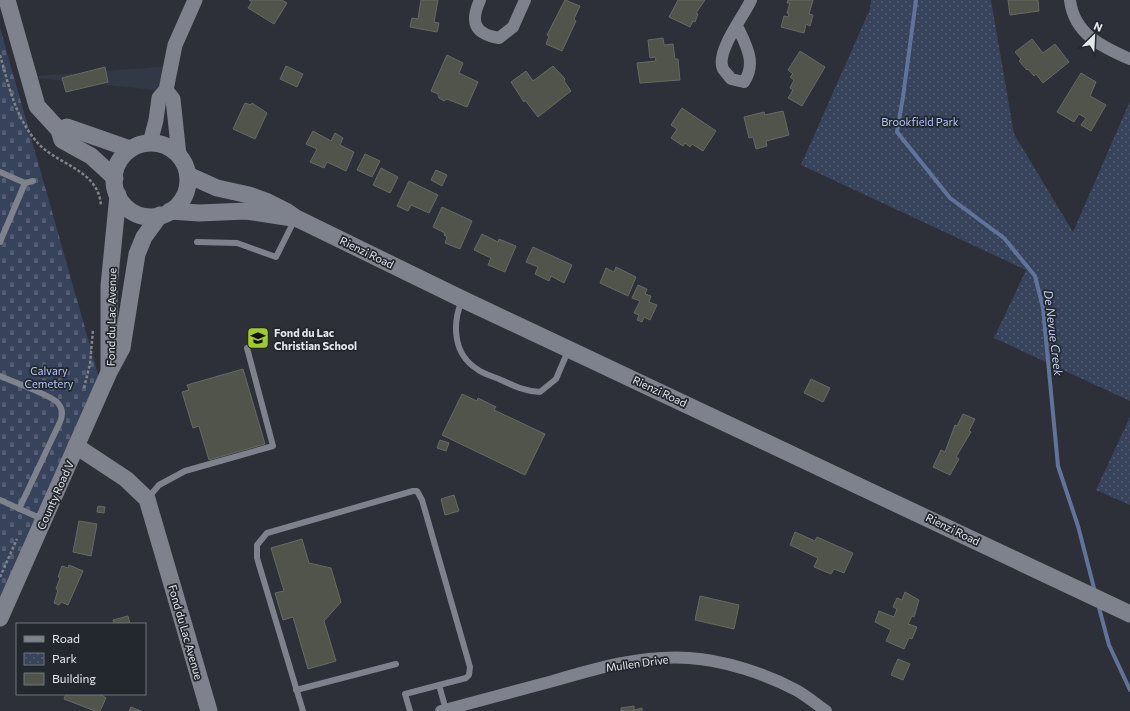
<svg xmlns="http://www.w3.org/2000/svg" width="1130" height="711" viewBox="0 0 1130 711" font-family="Commissioner,sans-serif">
<defs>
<pattern id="cemetery-stones" width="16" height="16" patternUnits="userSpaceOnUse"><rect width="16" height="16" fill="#37425b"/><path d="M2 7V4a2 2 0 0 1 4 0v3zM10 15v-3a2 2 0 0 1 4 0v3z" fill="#545d73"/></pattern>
<pattern id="park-dots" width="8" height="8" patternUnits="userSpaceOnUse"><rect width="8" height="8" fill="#37425b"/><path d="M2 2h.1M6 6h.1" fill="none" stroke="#545d73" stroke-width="1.8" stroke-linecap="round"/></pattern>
</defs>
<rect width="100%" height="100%" fill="#2d3038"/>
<path fill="#323846" d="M 171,66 L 165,91 L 27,77 L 38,76 Z"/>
<path fill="url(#cemetery-stones)" d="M 0,28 L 100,381 L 0,597 Z"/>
<g fill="url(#park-dots)">
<path d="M 871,0 L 991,0 L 1014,134 L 1073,232 L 1130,101 L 1130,401 L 994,338 L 1026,270 L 801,165 L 870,9 Z"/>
<path d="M 1130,417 L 1130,505 L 1096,490 Z"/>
</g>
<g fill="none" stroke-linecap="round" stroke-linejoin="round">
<g stroke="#627399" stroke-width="4">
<path d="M 916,0 L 903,97 L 897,132 L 950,198 L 1004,238 L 1035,276 L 1043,308 L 1058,466 L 1078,526 L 1095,592"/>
<path d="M 1098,604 L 1109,645 L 1130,690"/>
</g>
</g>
<g fill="#51544b" stroke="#676a61">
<path d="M 249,0 L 282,0 L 287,3 L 274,24 L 248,8 L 252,2 Z"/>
<path d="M 421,0 L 438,0 L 434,22 L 439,23 L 437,32 L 410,27 L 412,18 L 418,19 Z"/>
<path d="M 565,0 L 580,6 L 574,19 L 576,21 L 562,51 L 546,44 L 549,36 L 547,35 Z"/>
<path d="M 678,0 L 705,0 L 696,13 L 698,14 L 695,22 L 693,21 L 690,27 L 669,17 Z"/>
<path d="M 788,0 L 813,0 L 809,14 L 813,15 L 810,26 L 806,24 L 804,33 L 781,27 L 784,16 L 788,17 L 789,14 L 787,13 L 790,3 L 787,3 Z"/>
<path d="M 1008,0 L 1038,0 L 1039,11 L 1010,15 Z"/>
<path d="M 663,38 L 664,45 L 673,44 L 675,59 L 678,59 L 680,80 L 640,83 L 637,63 L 656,61 L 655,57 L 650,58 L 648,40 Z"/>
<path d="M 1032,39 L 1043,53 L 1055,44 L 1069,62 L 1043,83 L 1036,74 L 1034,76 L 1028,69 L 1027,70 L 1019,61 L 1021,59 L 1015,52 Z"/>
<path d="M 800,51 L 825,67 L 802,106 L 788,98 L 793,90 L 790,88 L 794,80 L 790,77 L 793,74 L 788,70 Z"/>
<path d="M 447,55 L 463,63 L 459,73 L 478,82 L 467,107 L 447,99 L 444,101 L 439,98 L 438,94 L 431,91 Z"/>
<path d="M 286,66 L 303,74 L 297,87 L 280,79 Z"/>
<path d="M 553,66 L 565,79 L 564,81 L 571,91 L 538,117 L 525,100 L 524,102 L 511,82 L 526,71 L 533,81 Z"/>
<path d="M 105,67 L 108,82 L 66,92 L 62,78 Z"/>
<path d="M 1081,73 L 1096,82 L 1090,96 L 1106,105 L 1091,131 L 1081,125 L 1086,118 L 1079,114 L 1074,122 L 1057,112 Z"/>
<path d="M 245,103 L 251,105 L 252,103 L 267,113 L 255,139 L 233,129 Z"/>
<path d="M 682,108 L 716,131 L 703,151 L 692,144 L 690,147 L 685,143 L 683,146 L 671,138 L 677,129 L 671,125 Z"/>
<path d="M 783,111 L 789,135 L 766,141 L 767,146 L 756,149 L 753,137 L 749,138 L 744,117 L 764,112 L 765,115 Z"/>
<path d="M 313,131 L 331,141 L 335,133 L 343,138 L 340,145 L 354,152 L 346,171 L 327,162 L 324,168 L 310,162 L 317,149 L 306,144 Z"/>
<path d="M 365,154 L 380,161 L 372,177 L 357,170 Z"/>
<path d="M 381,168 L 398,177 L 390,193 L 373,185 Z"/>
<path d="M 436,170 L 447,175 L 442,186 L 431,180 Z"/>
<path d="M 409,181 L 438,195 L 429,213 L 411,205 L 408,211 L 397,206 Z"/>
<path d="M 442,207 L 472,221 L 460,249 L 445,243 L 447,237 L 444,235 L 445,233 L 433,227 Z"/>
<path d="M 482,234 L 498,242 L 499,239 L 516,246 L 505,272 L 488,265 L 491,258 L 474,250 Z"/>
<path d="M 533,247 L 572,265 L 564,283 L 551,276 L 549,281 L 535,274 L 538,267 L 526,262 Z"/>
<path d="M 616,267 L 636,277 L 628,296 L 600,283 L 606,268 L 614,272 Z"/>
<path d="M 638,285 L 647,289 L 645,294 L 651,296 L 649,302 L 657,305 L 650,320 L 644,317 L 642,322 L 637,320 L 639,315 L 634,313 L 640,301 L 632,298 Z"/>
<path d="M 243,369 L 265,444 L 209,460 L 199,426 L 193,428 L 182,392 L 189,390 L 187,385 Z"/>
<path d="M 811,379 L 830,388 L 823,402 L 804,393 Z"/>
<path d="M 462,394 L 477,401 L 478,398 L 496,407 L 494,410 L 545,434 L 525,475 L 442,435 Z"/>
<path d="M 963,414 L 975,419 L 969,431 L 971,432 L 956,457 L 959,459 L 950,475 L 933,467 L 941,450 L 945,452 L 955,425 L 957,426 Z"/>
<path d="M 440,440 L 449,443 L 446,451 L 437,448 Z"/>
<path d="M 454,495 L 459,511 L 445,515 L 441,499 Z"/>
<path d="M 98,506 L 105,507 L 104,513 L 97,512 Z"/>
<path d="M 79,521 L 97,524 L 91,556 L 73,552 Z"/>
<path d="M 795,532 L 815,541 L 817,537 L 853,553 L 844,573 L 834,569 L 831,574 L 814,567 L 818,558 L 790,545 Z"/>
<path d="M 302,539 L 309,563 L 331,568 L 341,602 L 324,621 L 336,661 L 308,669 L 293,617 L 283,620 L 275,593 L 284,591 L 271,548 Z"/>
<path d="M 69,565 L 83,571 L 68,605 L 61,602 L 59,605 L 54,603 L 58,590 L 56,589 L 60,578 L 58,577 L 62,566 L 68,568 Z"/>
<path d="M 905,592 L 919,600 L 914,617 L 912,616 L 908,624 L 917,627 L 912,639 L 909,638 L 904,649 L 886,641 L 891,630 L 875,622 L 879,611 L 894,617 L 897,609 L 893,607 L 897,598 L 902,600 Z"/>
<path d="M 700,596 L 739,605 L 734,629 L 695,620 Z"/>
<path d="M 128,616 L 130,624 L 114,624 L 113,620 Z"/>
<path d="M 898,659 L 910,664 L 903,680 L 891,675 Z"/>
<path d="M 66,694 L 100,694 L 106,698 L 100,711 L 95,711 L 64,699 Z"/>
<path d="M 634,706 L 634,710 L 642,708 L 642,711 L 621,711 L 621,708 Z"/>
<path d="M 131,707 L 141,711 L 129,711 Z"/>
</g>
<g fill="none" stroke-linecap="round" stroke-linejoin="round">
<g stroke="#808389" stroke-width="2.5" stroke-dasharray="3 2" stroke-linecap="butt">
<path d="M 0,55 C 9,86 15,117 37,142 C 56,165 99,169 101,206"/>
<path d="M 84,388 L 90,364 L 93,330"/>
<path d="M 0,577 L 17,539"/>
</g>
<g stroke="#7e828c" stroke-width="6">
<path d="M 0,172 L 25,183"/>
<path d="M 0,242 L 25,183 L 33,181"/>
<path d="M 197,242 L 237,243 L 276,257 L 295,219"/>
<path d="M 462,300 C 452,324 453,354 477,369 C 483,374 492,376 499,379 C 514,386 524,391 540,392 L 556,379 L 568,351"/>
<path d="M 0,376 C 13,382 48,394 57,402 C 63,408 63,415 60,422 L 19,509"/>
<path d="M 148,498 L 159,485 L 185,471 L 273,446 L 247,348"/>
<path d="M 0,500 L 42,519"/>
<path d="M 439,685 L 446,710"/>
<path d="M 296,690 L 396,664"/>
<path d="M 303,711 L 257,558 L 257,545 L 267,533 L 413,491 L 417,491 L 422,500 L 470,667 L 469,675 L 466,678 L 405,694 L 410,711"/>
</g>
<g stroke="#7e828c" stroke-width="12">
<path d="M 480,0 C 470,22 474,34 499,38 L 513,27 L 525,0"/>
<path d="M 1070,0 C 1074,34 1102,47 1130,59"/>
<path d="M 737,26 C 746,45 757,63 744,82 L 731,79 C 729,76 725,72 723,69 C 715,52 744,16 751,0"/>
<path d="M 441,711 C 478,701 516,691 553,681 C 597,668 642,655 689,658 C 724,660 766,674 796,690 C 807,696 816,704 826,711"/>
</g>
<g stroke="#7e828c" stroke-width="15">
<path d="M 166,90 L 173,99 L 179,155"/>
<path d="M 150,143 L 156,120 L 159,98 L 166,90 L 175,45 L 195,0"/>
</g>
<g stroke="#7e828c" stroke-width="17">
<path d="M 7,0 L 37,106 L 59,130 L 62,140 L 91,156 L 115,178"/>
<path d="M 59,130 L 67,127 L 130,149"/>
<circle cx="151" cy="180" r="37"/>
<path d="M 188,175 L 217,188 L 249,195 L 268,202 L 286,211 L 296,218 L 462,299 L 1130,614"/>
<path d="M 170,211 L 199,213 L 246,211 L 292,218"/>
<path d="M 109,370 L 109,286 L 118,195"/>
<path d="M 76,446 L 126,479 L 147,499 L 209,711"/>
<path d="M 0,618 L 109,372 L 122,348 L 137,254 L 144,237 L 160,215"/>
</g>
</g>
<defs>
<g id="school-square" transform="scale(1.15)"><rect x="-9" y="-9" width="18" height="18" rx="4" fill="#a0ca2c" stroke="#23272e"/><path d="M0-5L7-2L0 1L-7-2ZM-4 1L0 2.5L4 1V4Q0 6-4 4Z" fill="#111"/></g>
</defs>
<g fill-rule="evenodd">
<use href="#school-square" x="258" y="338"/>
</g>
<g text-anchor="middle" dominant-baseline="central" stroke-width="3.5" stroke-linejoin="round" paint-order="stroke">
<g font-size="11" fill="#b1c8f9" stroke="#23272e">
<text x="920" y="121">Brookfield Park</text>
<text x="49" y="370">Calvary<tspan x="49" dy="13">Cemetery</tspan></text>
</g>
<g font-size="11" fill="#e5e7ec" stroke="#23272e">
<text transform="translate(367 252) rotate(26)">Rienzi Road</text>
<text transform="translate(111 317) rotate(-89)">Fond du Lac Avenue</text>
<text transform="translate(660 391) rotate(25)">Rienzi Road</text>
<text transform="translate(55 495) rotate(-66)">County Road V</text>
<text transform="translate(953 529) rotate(26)">Rienzi Road</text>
<text transform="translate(186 632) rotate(74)">Fond du Lac Avenue</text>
<text transform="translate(637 663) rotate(-8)">Mullen Drive</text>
</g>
<g font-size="11" font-weight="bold" fill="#e5e7ec" stroke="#23272e" text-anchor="start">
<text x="274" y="332">Fond du Lac<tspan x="274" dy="13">Christian School</tspan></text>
</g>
<g font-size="12" font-style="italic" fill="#bfd0f5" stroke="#23272e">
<text transform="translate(1054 333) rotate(83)">De Nevue Creek</text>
</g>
</g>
<rect x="16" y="623" width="130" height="72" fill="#23272e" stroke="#71747a"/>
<rect x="24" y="636" width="20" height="6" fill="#7e828c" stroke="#71747a"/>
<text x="52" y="643" font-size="12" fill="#e5e7ec">Road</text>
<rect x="24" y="653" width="20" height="12" fill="url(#park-dots)" stroke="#71747a"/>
<text x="52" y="663" font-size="12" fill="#e5e7ec">Park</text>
<rect x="24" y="673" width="20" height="12" fill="#51544b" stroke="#71747a"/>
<text x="52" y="683" font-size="12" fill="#e5e7ec">Building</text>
<g transform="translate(1094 36) rotate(24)" stroke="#23272e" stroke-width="3" paint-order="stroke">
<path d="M0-3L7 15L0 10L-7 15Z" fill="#e5e7ec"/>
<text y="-6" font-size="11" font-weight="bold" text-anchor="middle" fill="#e5e7ec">N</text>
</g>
</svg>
